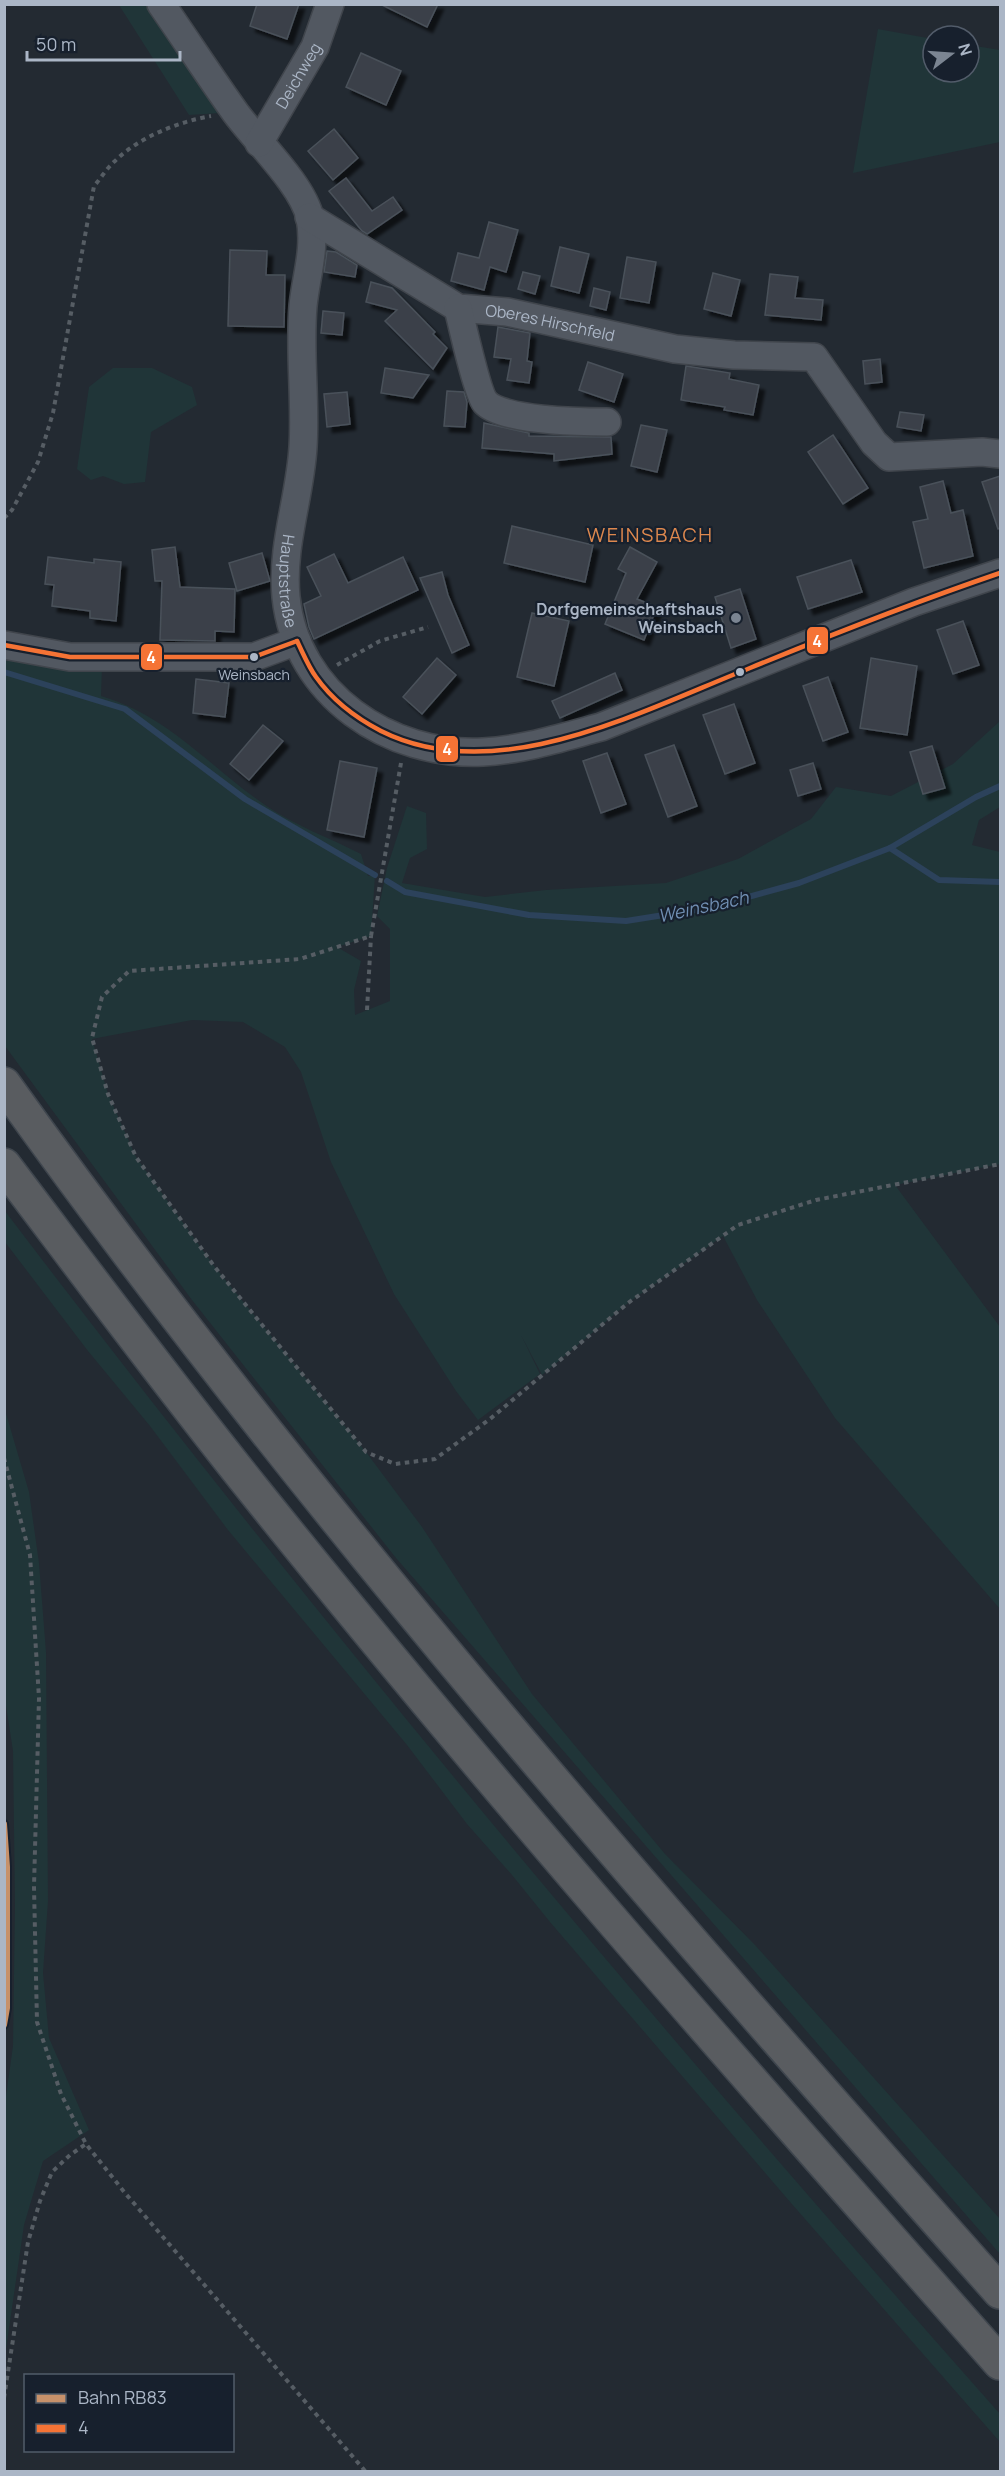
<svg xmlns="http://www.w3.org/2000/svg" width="1005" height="2476" viewBox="0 0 1005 2476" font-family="Manrope,sans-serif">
<defs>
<filter id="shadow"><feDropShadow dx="5.5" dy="5.5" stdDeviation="1.5" flood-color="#0009"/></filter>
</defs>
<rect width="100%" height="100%" fill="#232a32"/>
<g fill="#203538">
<path d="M 119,5 L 161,5 L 235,112 L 189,115 Z"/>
<path d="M 878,29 L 933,39 L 933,72 L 969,72 L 969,45 L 1000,50 L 1000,142 L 853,173 Z"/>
<path d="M 113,368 L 152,368 L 192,387 L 197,405 L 151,432 L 145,482 L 124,484 L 103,476 L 91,480 L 77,469 L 89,387 Z"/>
<path d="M 5,653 L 102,666 L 101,696 C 171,717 210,768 268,807 C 294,825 332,839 361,854 L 368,876 L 375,875 L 371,936 L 337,947 L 361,961 L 354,990 L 355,1015 L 390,1001 L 390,929 L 377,916 L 387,868 L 407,806 L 426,813 L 427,849 L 410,858 L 402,883 L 485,897 L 546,890 L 666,883 L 738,859 L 811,819 L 836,787 L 891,796 L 953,764 L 1000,721 L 1000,807 L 979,820 L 972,845 L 1000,852 L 1000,1164 L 895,1185 L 1000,1327 L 1000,1609 L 835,1418 L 757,1300 L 723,1236 L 628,1303 L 542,1375 L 521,1335 L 540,1374 L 478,1420 L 456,1391 L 394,1294 L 331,1162 L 301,1072 L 285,1047 L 243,1022 L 192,1020 L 92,1039 L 108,1094 L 136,1157 L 214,1266 L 366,1452 L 422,1527 L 532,1694 L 665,1854 L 755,1945 L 1000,2219 L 1000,2254 L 396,1558 L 192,1300 L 5,1046 Z"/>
<path d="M 5,1211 C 320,1626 655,2025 1000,2414 L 1000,2442 L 791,2203 L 550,1922 L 512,1875 L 467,1824 L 407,1745 L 228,1530 L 150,1426 L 88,1351 L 5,1242 Z"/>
<path d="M 5,1410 L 29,1492 L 39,1563 L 46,1652 L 48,1901 L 43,1973 L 49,2038 L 89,2130 L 43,2161 L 24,2225 L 5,2356 L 4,2110 L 13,2046 L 15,1905 L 13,1751 L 4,1693 Z"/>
</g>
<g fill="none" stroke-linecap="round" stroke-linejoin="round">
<g stroke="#2c425b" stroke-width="6">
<path d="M 4,672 L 125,709 L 245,799 L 375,875"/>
<path d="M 890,848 L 939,880 L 1000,882"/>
<path d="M 387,881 L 405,892 L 529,915 L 626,921 L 708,908 L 799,883 L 890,848 L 976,797 L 1000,786"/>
</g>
</g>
<g fill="#3b4149" stroke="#4a515a" stroke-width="1.5" filter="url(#shadow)">
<path d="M 257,4 L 299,4 L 287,39 L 250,26 Z"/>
<path d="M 380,4 L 438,4 L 427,27 Z"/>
<path d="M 361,53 L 401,71 L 386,105 L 346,87 Z"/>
<path d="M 334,129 L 358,158 L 333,180 L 308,151 Z"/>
<path d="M 346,178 L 372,211 L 393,197 L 402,210 L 367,234 L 362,231 L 329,191 Z"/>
<path d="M 489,222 L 518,230 L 506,272 L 490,267 L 484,290 L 451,281 L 458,253 L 479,258 Z"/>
<path d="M 560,247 L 589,254 L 579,293 L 551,286 Z"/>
<path d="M 230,250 L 267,251 L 266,275 L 285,275 L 284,327 L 228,326 Z"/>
<path d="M 327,251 L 336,252 L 357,265 L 355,277 L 324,272 Z"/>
<path d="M 627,257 L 656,262 L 649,303 L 620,298 Z"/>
<path d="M 523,272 L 540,276 L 535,294 L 518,289 Z"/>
<path d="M 713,273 L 740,280 L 731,316 L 704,309 Z"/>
<path d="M 770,274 L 798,277 L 795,298 L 823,300 L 821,320 L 765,315 Z"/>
<path d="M 371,282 L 392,288 L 435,332 L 433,334 L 447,348 L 433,369 L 385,321 L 397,310 L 366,302 Z"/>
<path d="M 594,288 L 610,292 L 606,310 L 590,306 Z"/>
<path d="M 323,311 L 344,313 L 342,335 L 321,333 Z"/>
<path d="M 498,327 L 530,333 L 527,361 L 532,362 L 529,383 L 507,380 L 511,359 L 494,357 Z"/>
<path d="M 880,359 L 882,382 L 865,384 L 863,361 Z"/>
<path d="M 588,362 L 623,374 L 614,402 L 579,390 Z"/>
<path d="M 686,366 L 730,373 L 729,379 L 759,385 L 753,415 L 724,410 L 725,407 L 681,400 Z"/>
<path d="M 385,368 L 429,375 L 413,398 L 381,393 Z"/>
<path d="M 447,391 L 464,392 L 467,402 L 465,427 L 444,426 Z"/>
<path d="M 347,392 L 350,424 L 327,427 L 324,394 Z"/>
<path d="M 900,412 L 924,415 L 921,431 L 897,427 Z"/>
<path d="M 484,423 L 529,433 L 529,436 L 611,437 L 612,454 L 554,461 L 554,454 L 482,448 Z"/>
<path d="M 641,425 L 667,430 L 657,472 L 631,466 Z"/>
<path d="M 833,435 L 868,488 L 843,504 L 808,452 Z"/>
<path d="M 1000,476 L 1000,528 L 998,529 L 982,482 Z"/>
<path d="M 943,481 L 951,513 L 963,510 L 973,556 L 924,568 L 913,522 L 928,519 L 920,487 Z"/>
<path d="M 512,526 L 593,545 L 585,582 L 504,563 Z"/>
<path d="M 175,547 L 180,587 L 235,589 L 234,632 L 215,631 L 215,641 L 160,640 L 162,581 L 155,581 L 152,550 Z"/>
<path d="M 630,547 L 657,562 L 637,599 L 657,607 L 644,640 L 605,624 L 626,573 L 618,569 Z"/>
<path d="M 262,553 L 270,581 L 237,591 L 229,563 Z"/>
<path d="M 334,554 L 348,583 L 403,557 L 418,590 L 314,639 L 309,627 L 304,604 L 321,596 L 307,567 Z"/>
<path d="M 48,557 L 94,563 L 94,559 L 121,562 L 116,621 L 90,618 L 90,611 L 52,606 L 54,585 L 45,584 Z"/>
<path d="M 851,560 L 862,592 L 808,609 L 797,577 Z"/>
<path d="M 442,572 L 448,595 L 469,645 L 452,653 L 420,578 Z"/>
<path d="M 740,589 L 756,639 L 731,648 L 715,597 Z"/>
<path d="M 532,613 L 569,621 L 554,686 L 517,677 Z"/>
<path d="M 963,621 L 979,665 L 953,674 L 937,630 Z"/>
<path d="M 437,658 L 456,675 L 422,714 L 403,697 Z"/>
<path d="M 871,658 L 917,666 L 907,735 L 860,728 Z"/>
<path d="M 615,673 L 622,690 L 560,718 L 552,701 Z"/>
<path d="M 828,677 L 848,732 L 823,741 L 803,686 Z"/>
<path d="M 196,679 L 229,683 L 225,717 L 193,713 Z"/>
<path d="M 734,704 L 755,763 L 725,774 L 703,715 Z"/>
<path d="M 263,725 L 283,741 L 249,780 L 230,764 Z"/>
<path d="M 674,745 L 697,806 L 668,817 L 645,755 Z"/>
<path d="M 932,746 L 945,788 L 923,794 L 910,752 Z"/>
<path d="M 607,753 L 626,804 L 601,813 L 583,761 Z"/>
<path d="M 340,761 L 377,768 L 364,837 L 327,830 Z"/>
<path d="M 813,763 L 821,789 L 798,796 L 790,770 Z"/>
</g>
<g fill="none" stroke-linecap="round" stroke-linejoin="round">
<g stroke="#40454c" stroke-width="30">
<g id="minor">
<path id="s1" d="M 161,4 C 186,40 210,77 235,112 C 256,141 303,185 310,218 C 316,249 306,276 303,306 C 299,353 306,400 303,447 C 300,498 281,546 286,597 C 296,695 390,757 483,752 C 523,750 563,737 601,727 L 914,602 L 1000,573"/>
<path id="s2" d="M 259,143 L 315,47 L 330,4"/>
<path id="s3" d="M 309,217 L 458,308 L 507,312 L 675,349 L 734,355 L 814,357 L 874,443 L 889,457 L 982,452 L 1000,454"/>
<path d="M 458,308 C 462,324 477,392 485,402 C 501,421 581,422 607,422"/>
<path d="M 4,645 L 70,657 L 254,657 L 297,641"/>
</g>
</g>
<g stroke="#3f464e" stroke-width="36">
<g id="highway">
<path d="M 4,1084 C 308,1509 654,1902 1000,2292"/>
<path d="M 4,1165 C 86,1273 167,1382 252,1488 C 492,1788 746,2076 1000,2363"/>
</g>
</g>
<g stroke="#565d64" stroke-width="4" stroke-dasharray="4.5 4.5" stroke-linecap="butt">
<path d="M 4,518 L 12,510 L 38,462 L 53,413 L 94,186 C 101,178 107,168 115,161 C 139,137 178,122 211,116"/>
<path d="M 337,665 L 380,641 L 428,627"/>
<path d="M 401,763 L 371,936 L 300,959 L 129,971 L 102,997 L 92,1038 L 108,1094 L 136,1157 L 214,1266 L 366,1452 L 395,1464 L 435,1459 L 490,1419 L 628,1303 L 738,1225 L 816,1200 L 1000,1164"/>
<path d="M 367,1010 L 371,936"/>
<path d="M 4,1458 L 30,1555 L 39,1698 L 34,1887 L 37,2022 L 61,2094 L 86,2144 L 125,2193 L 366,2472"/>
<path d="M 4,2398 L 28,2242 L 40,2201 L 52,2172 L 70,2155 L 86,2144"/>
</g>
<use href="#minor" stroke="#525861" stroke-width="27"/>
<use href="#highway" stroke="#595c60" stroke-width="33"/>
<g stroke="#17202d" stroke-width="9">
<g id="bus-1">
<path d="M 297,641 C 303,653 308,666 316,677 C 333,701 356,718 381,731 C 497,789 641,711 750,668 C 833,634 915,602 1000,573"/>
<path d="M 4,645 L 70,657 L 254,657 L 297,641"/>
</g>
</g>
<use href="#bus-1" stroke="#f57335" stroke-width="4.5"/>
<g stroke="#17202d" stroke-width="10">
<path id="rail-1" d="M 4,1824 L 7,1867 L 7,2008 L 4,2025"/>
</g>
<use href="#rail-1" stroke="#c7916a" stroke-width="6"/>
</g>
<circle fill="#7b8592" stroke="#17202d" stroke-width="2" cx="736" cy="618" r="6"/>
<g fill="#abb6c6" stroke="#17202d" stroke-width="2">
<circle cx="254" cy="657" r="5"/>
<circle cx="740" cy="672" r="5"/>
</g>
<g text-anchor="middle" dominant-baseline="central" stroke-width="4.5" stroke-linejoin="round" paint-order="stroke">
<g font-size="14" fill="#abb6c6" stroke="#17202d">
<text x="254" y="674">Weinsbach</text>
</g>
<g font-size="16" fill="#abb6c6" stroke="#17202d">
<text stroke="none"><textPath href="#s2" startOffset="78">Deichweg</textPath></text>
<text stroke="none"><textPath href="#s3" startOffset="268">Oberes Hirschfeld</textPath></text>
<text stroke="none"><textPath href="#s1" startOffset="627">Hauptstraße</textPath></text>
</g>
<g font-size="16" font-weight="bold" fill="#abb6c6" stroke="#17202d" text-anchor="end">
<text x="724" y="609">Dorfgemeinschaftshaus<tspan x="724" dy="18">Weinsbach</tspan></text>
</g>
<g font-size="18" font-style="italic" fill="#708eb2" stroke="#17202d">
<text transform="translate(703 906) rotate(-12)">Weinsbach</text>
</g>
<g font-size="20" letter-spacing="1.5" fill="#dd884e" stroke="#17202d">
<text x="650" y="534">WEINSBACH</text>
</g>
</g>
<g stroke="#17202d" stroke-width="2">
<rect x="806" y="626" width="23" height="29" rx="6" fill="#f57335"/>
<rect x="140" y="643" width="23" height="28" rx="6" fill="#f57335"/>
<rect x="435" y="735" width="24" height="28" rx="6" fill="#f57335"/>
</g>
<g font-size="16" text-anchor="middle" font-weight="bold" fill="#fff">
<text x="817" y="647">4</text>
<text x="151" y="663">4</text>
<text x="447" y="755">4</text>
</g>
<rect width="1005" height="2476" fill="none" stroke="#abb6c6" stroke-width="12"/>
<rect x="24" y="2374" width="210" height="78" fill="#17202d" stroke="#525c6a" stroke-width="1.5"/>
<rect x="36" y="2394" width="30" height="9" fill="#c7916a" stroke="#525c6a" stroke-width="1.5"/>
<text x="78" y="2404" font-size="18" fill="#abb6c6">Bahn RB83</text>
<rect x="36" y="2424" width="30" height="9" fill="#f57335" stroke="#525c6a" stroke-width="1.5"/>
<text x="78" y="2434" font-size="18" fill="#abb6c6">4</text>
<g transform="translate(951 54) rotate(73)"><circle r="28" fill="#17202d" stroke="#525c6a" stroke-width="1.5"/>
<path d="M0-4.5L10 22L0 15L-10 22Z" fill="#7b8592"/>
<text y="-9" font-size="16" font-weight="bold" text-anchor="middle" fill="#abb6c6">N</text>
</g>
<path d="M27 51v9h153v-9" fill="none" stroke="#abb6c6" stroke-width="3"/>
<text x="36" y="51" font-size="18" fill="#abb6c6" stroke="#17202d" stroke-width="4.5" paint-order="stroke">50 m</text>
</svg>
